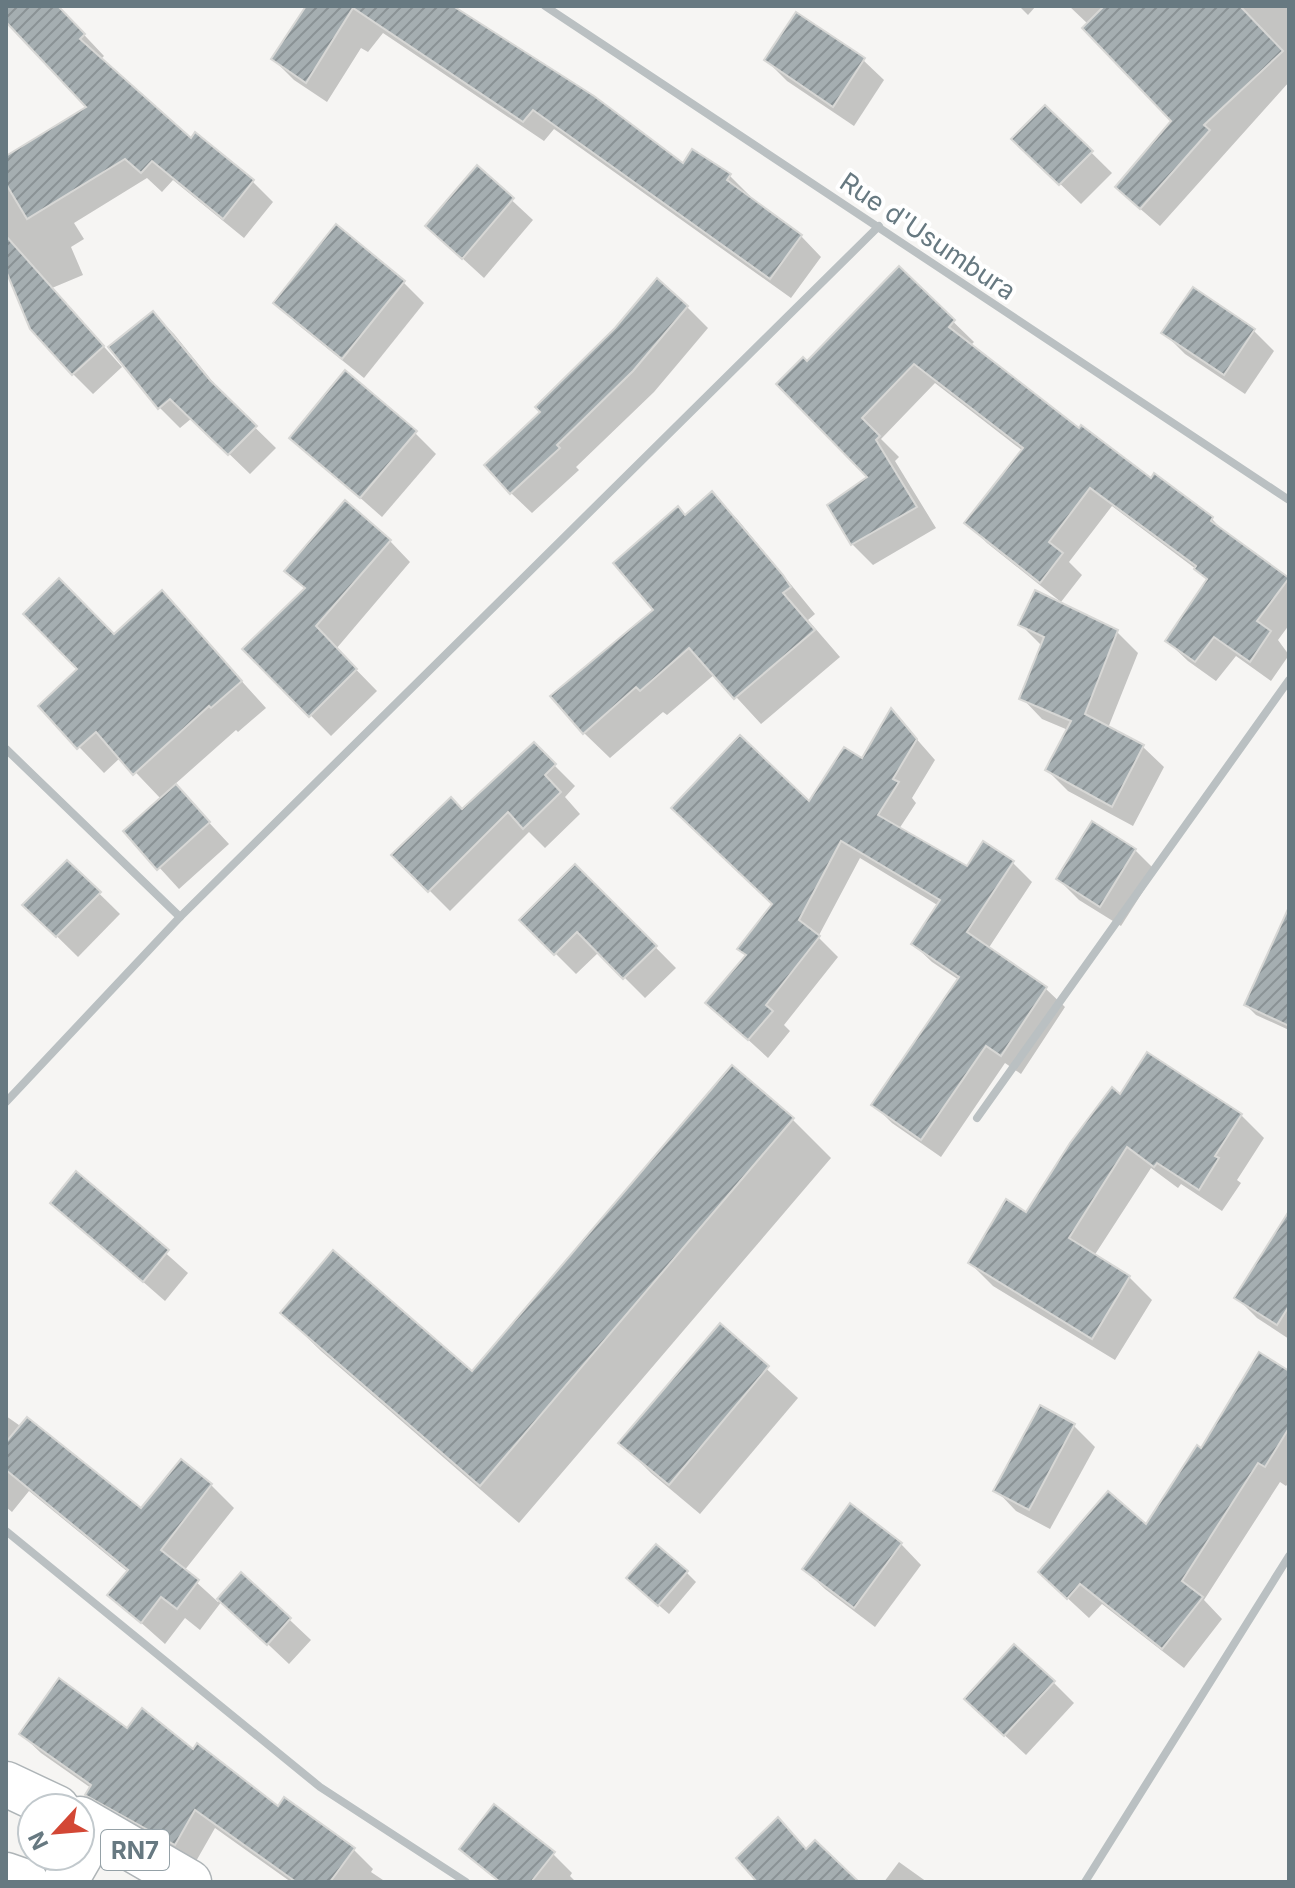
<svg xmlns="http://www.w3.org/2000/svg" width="1295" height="1888" viewBox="0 0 1295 1888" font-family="Inter,sans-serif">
<defs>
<pattern id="building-hatch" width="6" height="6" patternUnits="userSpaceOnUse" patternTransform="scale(2)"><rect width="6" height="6" fill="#a5aeb1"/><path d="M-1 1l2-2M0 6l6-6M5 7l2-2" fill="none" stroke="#8a9295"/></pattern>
</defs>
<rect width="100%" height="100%" fill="#f6f5f3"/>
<g fill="#0003">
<path d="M 6,6 L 57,6 L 104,56 L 100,60 L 191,140 L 196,135 L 253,182 L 273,202 L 244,238 L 173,180 L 162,192 L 147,178 L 74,223 L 84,239 L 71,247 L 83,275 L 52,288 L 122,367 L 93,394 L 73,374 L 6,266 L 6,159 L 89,108 L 6,22 Z"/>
<path d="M 308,6 L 450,6 L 684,166 L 693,152 L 730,176 L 750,196 L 749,199 L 801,236 L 821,257 L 791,298 L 554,129 L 544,141 L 383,33 L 368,52 L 361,48 L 327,102 L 294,80 L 273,59 Z"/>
<path d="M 1019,6 L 1036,6 L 1028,15 Z"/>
<path d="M 1069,6 L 1289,6 L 1289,82 L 1160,226 L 1137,206 L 1174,121 L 1088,24 Z"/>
<path d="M 766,60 L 863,60 L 884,80 L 854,126 L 787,81 Z"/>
<path d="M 1045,107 L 1112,173 L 1081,204 L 1014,139 Z"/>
<path d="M 477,168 L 533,220 L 484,278 L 427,226 Z"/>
<path d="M 899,269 L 974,342 L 970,346 L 1079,430 L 1212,519 L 1230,538 L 1289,581 L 1289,625 L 1278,640 L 1289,655 L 1271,681 L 1236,656 L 1216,681 L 1188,661 L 1167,641 L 1208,581 L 1196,569 L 1112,506 L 1069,562 L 1082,575 L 1061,602 L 987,543 L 966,522 L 1023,451 L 935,383 L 881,439 L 899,457 L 895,461 L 936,528 L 873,565 L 852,544 L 870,477 L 807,364 Z"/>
<path d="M 403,282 L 424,303 L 364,378 L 296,323 L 275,302 Z"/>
<path d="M 687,307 L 708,328 L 654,392 L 576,467 L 579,470 L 532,513 L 511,493 Z"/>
<path d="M 153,313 L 174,334 L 229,402 L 276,448 L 250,474 L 192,418 L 180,428 L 159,407 Z"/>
<path d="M 1253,330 L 1274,351 L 1245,394 L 1185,354 L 1164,333 Z"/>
<path d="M 415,433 L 436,454 L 382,517 L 291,437 Z"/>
<path d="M 712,494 L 738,520 L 815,614 L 808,620 L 840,657 L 761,724 L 715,674 L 667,715 L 663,712 L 610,758 L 584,733 L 656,610 L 686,517 Z"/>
<path d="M 390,541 L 410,562 L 336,649 L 377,691 L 331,736 L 245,649 L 306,590 L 287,571 Z"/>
<path d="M 162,593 L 266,708 L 238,732 L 236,730 L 174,785 L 229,844 L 179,889 L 126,831 L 161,799 L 121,757 L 104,773 L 40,706 Z"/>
<path d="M 1020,624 L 1117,632 L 1138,653 L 1108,728 L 1143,747 L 1164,767 L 1133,826 L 1068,791 L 1047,770 L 1068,730 L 1042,719 L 1022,698 L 1042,646 Z"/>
<path d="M 892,711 L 935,760 L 912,798 L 916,803 L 899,829 L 967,869 L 1013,863 L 1032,882 L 988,949 L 1046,989 L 1065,1007 L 1021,1074 L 1005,1063 L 941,1157 L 892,1123 L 873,1104 L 959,980 L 932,962 L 913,944 L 939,906 L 860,858 L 818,937 L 838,957 L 784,1025 L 790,1031 L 768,1058 L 708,1003 L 748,956 L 774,904 L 809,804 L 862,761 Z"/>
<path d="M 534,745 L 575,786 L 565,797 L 580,814 L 545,848 L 529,832 L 450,911 L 394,855 L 462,812 Z"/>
<path d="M 1135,850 L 1156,871 L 1121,926 L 1079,900 L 1058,879 Z"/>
<path d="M 67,862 L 120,914 L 78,957 L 25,905 Z"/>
<path d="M 575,866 L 676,968 L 645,998 L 599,952 L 576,974 L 522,920 Z"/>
<path d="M 1289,977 L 1289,1030 L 1256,1015 L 1246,1005 Z"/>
<path d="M 733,1068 L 793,1120 L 831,1158 L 519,1523 L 321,1351 L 282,1313 L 472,1374 Z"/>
<path d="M 1121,1097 L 1241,1115 L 1264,1138 L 1237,1180 L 1241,1183 L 1222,1211 L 1181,1184 L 1178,1188 L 1151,1168 L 1094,1256 L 1129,1277 L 1152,1300 L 1115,1360 L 993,1286 L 970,1263 L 1027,1215 Z"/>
<path d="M 77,1174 L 188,1273 L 165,1301 L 53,1203 Z"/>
<path d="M 1289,1215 L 1289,1339 L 1257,1318 L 1236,1297 Z"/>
<path d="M 720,1326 L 798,1398 L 700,1514 L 651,1473 L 621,1443 Z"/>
<path d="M 1289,1373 L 1289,1482 L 1286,1486 L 1280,1482 L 1204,1600 L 1222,1619 L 1184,1668 L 1102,1604 L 1089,1618 L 1062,1593 L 1146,1527 L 1201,1450 Z"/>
<path d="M 6,1416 L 142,1511 L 211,1485 L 234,1508 L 184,1571 L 218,1602 L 242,1575 L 311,1640 L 289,1664 L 222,1601 L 200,1630 L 185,1618 L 165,1644 L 110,1595 L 128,1572 L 29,1491 L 12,1512 L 6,1507 Z"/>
<path d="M 1074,1426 L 1095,1447 L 1050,1529 L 1016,1511 L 996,1490 Z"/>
<path d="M 901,1544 L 921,1565 L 875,1627 L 825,1589 L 804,1569 Z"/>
<path d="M 686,1572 L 696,1582 L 669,1614 L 639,1588 Z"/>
<path d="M 1053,1682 L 1074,1703 L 1026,1755 L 987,1719 Z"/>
<path d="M 127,1731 L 194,1752 L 278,1809 L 353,1849 L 373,1869 L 371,1872 L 386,1882 L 291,1882 L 215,1828 L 195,1863 L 107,1814 L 87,1795 L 91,1788 L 41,1753 L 21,1734 Z"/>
<path d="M 462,1849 L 553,1854 L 572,1873 L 570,1876 L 576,1882 L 499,1882 Z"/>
<path d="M 899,1862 L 927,1882 L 884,1882 Z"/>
</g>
<g fill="url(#building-hatch)" stroke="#d7d7d5" stroke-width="2">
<path d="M 6,6 L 58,6 L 85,34 L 80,39 L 191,138 L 195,132 L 254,180 L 223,219 L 152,161 L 141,173 L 125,159 L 27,219 L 6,184 L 6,156 L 86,107 L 6,22 Z"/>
<path d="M 306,6 L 453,6 L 594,96 L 683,163 L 692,149 L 731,174 L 727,180 L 802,235 L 770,279 L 533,110 L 523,122 L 353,8 L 306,83 L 271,59 Z"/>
<path d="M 1104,6 L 1240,6 L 1283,51 L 1204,125 L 1210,130 L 1140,209 L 1115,187 L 1171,121 L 1082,28 Z"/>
<path d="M 796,12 L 865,58 L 833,107 L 764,60 Z"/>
<path d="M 1045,105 L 1093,151 L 1059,185 L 1011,139 Z"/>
<path d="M 477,165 L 514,198 L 462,259 L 425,226 Z"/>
<path d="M 336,224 L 405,281 L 342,359 L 273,303 Z"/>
<path d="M 6,236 L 104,346 L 72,375 L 30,329 L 6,271 Z"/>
<path d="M 899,266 L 955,320 L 949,327 L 1079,428 L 1081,425 L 1151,478 L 1154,473 L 1213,517 L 1211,521 L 1289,578 L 1257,621 L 1271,631 L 1250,662 L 1214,637 L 1195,662 L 1165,641 L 1207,579 L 1194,569 L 1196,566 L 1090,488 L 1049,542 L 1063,553 L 1040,583 L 964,523 L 1023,448 L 914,364 L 862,418 L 880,436 L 876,440 L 917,507 L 851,545 L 827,505 L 867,477 L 776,384 L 803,357 L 807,361 Z"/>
<path d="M 657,278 L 688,306 L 633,371 L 557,445 L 560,448 L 510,494 L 484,465 L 540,412 L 535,407 L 615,328 Z"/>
<path d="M 1193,287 L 1255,329 L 1224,375 L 1161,333 Z"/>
<path d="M 153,311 L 210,380 L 257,426 L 228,455 L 170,399 L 158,409 L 108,347 Z"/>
<path d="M 345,370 L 417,431 L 360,498 L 289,438 Z"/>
<path d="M 712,491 L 783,575 L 791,587 L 783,593 L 815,630 L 734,699 L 689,648 L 640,691 L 636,687 L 583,734 L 550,696 L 653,610 L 613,563 L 678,506 L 685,515 Z"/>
<path d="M 345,500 L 391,540 L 316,626 L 357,669 L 309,717 L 242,649 L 305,588 L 284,571 Z"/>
<path d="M 59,578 L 114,634 L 162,590 L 242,681 L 211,708 L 209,706 L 133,775 L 96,732 L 77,749 L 38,706 L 77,669 L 23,614 Z"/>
<path d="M 1035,590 L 1118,630 L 1085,714 L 1144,745 L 1112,807 L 1045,770 L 1071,721 L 1019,699 L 1044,637 L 1018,625 Z"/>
<path d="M 891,708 L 917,739 L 893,779 L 899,782 L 878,815 L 967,866 L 983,841 L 1014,861 L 967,932 L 1047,987 L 1001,1056 L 986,1046 L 921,1140 L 871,1105 L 959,977 L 911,944 L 940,900 L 841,841 L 799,920 L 820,936 L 766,1005 L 773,1011 L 748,1040 L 705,1003 L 746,955 L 737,949 L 772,904 L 671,808 L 740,735 L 809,801 L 844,747 L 862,758 Z"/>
<path d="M 534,742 L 556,764 L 545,775 L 561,792 L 523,829 L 508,812 L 428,892 L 391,855 L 451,797 L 462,809 Z"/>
<path d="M 176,784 L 210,822 L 157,870 L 123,831 Z"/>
<path d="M 1092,821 L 1136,849 L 1100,907 L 1056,879 Z"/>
<path d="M 67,860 L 101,892 L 56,937 L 22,905 Z"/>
<path d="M 575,864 L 657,946 L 623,979 L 577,932 L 554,955 L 519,920 Z"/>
<path d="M 1289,907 L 1289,1026 L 1244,1005 Z"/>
<path d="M 1147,1052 L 1242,1114 L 1215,1156 L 1219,1158 L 1199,1190 L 1157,1163 L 1154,1167 L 1127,1147 L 1069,1238 L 1130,1276 L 1092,1339 L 968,1263 L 1006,1199 L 1026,1212 L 1070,1143 L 1112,1087 L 1120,1094 Z"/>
<path d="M 732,1065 L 794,1118 L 480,1486 L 280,1313 L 333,1250 L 472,1371 Z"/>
<path d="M 76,1171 L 169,1250 L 143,1282 L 50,1203 Z"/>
<path d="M 1289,1211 L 1289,1306 L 1277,1325 L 1234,1298 Z"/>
<path d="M 720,1323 L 769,1366 L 669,1485 L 618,1443 Z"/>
<path d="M 1259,1352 L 1289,1371 L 1289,1428 L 1265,1467 L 1258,1463 L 1182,1581 L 1203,1597 L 1162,1649 L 1080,1584 L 1067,1599 L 1038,1572 L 1108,1491 L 1146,1524 L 1197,1445 L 1201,1448 Z"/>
<path d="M 1040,1405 L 1075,1424 L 1029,1510 L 993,1491 Z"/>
<path d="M 27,1417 L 141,1508 L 181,1459 L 212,1484 L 161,1550 L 199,1580 L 177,1609 L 161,1597 L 141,1623 L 107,1595 L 128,1570 L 6,1470 L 6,1442 Z"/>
<path d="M 850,1503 L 902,1543 L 854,1608 L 802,1569 Z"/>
<path d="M 656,1544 L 688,1571 L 658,1606 L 626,1578 Z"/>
<path d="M 241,1572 L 291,1618 L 267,1645 L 217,1599 Z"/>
<path d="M 1014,1644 L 1055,1681 L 1004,1736 L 964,1699 Z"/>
<path d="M 59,1678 L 127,1728 L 142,1708 L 193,1749 L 197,1743 L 278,1806 L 284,1797 L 355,1848 L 330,1882 L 296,1882 L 195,1810 L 175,1845 L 85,1795 L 91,1785 L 19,1734 Z"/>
<path d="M 494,1804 L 555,1852 L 531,1882 L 500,1882 L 459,1849 Z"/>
<path d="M 778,1817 L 806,1849 L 815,1840 L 859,1882 L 757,1882 L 736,1858 Z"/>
</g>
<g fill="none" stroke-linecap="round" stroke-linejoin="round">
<g stroke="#aeb4b7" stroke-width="47">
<g id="primary">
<path d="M 6,1784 L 57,1808"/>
<path d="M 80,1819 L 189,1882"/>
<path d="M 6,1875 L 26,1882"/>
<path d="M 65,1882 L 80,1856"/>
</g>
</g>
<g stroke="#bac0c2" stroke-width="8">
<path d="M 545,6 L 1289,500"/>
<path d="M 6,749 L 180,917"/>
<path d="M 6,1102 L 180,917 L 879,226"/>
<path d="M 977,1118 L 1289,680"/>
<path d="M 6,1531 L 320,1787 L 466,1882"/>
<path d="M 1085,1882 L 1289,1556"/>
</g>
<use href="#primary" stroke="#fff" stroke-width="44"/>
</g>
<g text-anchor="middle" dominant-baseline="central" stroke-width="8" stroke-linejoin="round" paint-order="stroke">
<rect fill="#fff" stroke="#95a1a7" stroke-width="2" x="101" y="1830" width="68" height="40" rx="6"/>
<g font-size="24" font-weight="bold" fill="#677981">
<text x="135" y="1850">RN7</text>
</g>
<g font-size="26" fill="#677981" stroke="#fff">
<text transform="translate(928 236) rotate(34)">Rue d'Usumbura</text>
</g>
</g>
<rect width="1295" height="1888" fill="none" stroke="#677981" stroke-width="16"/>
<g transform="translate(56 1832) rotate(244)"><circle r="38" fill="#ffffff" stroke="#c2c9cd" stroke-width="2"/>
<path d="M0-6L14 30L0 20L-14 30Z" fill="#d34735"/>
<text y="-12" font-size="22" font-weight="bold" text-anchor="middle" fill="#677981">N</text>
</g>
</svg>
